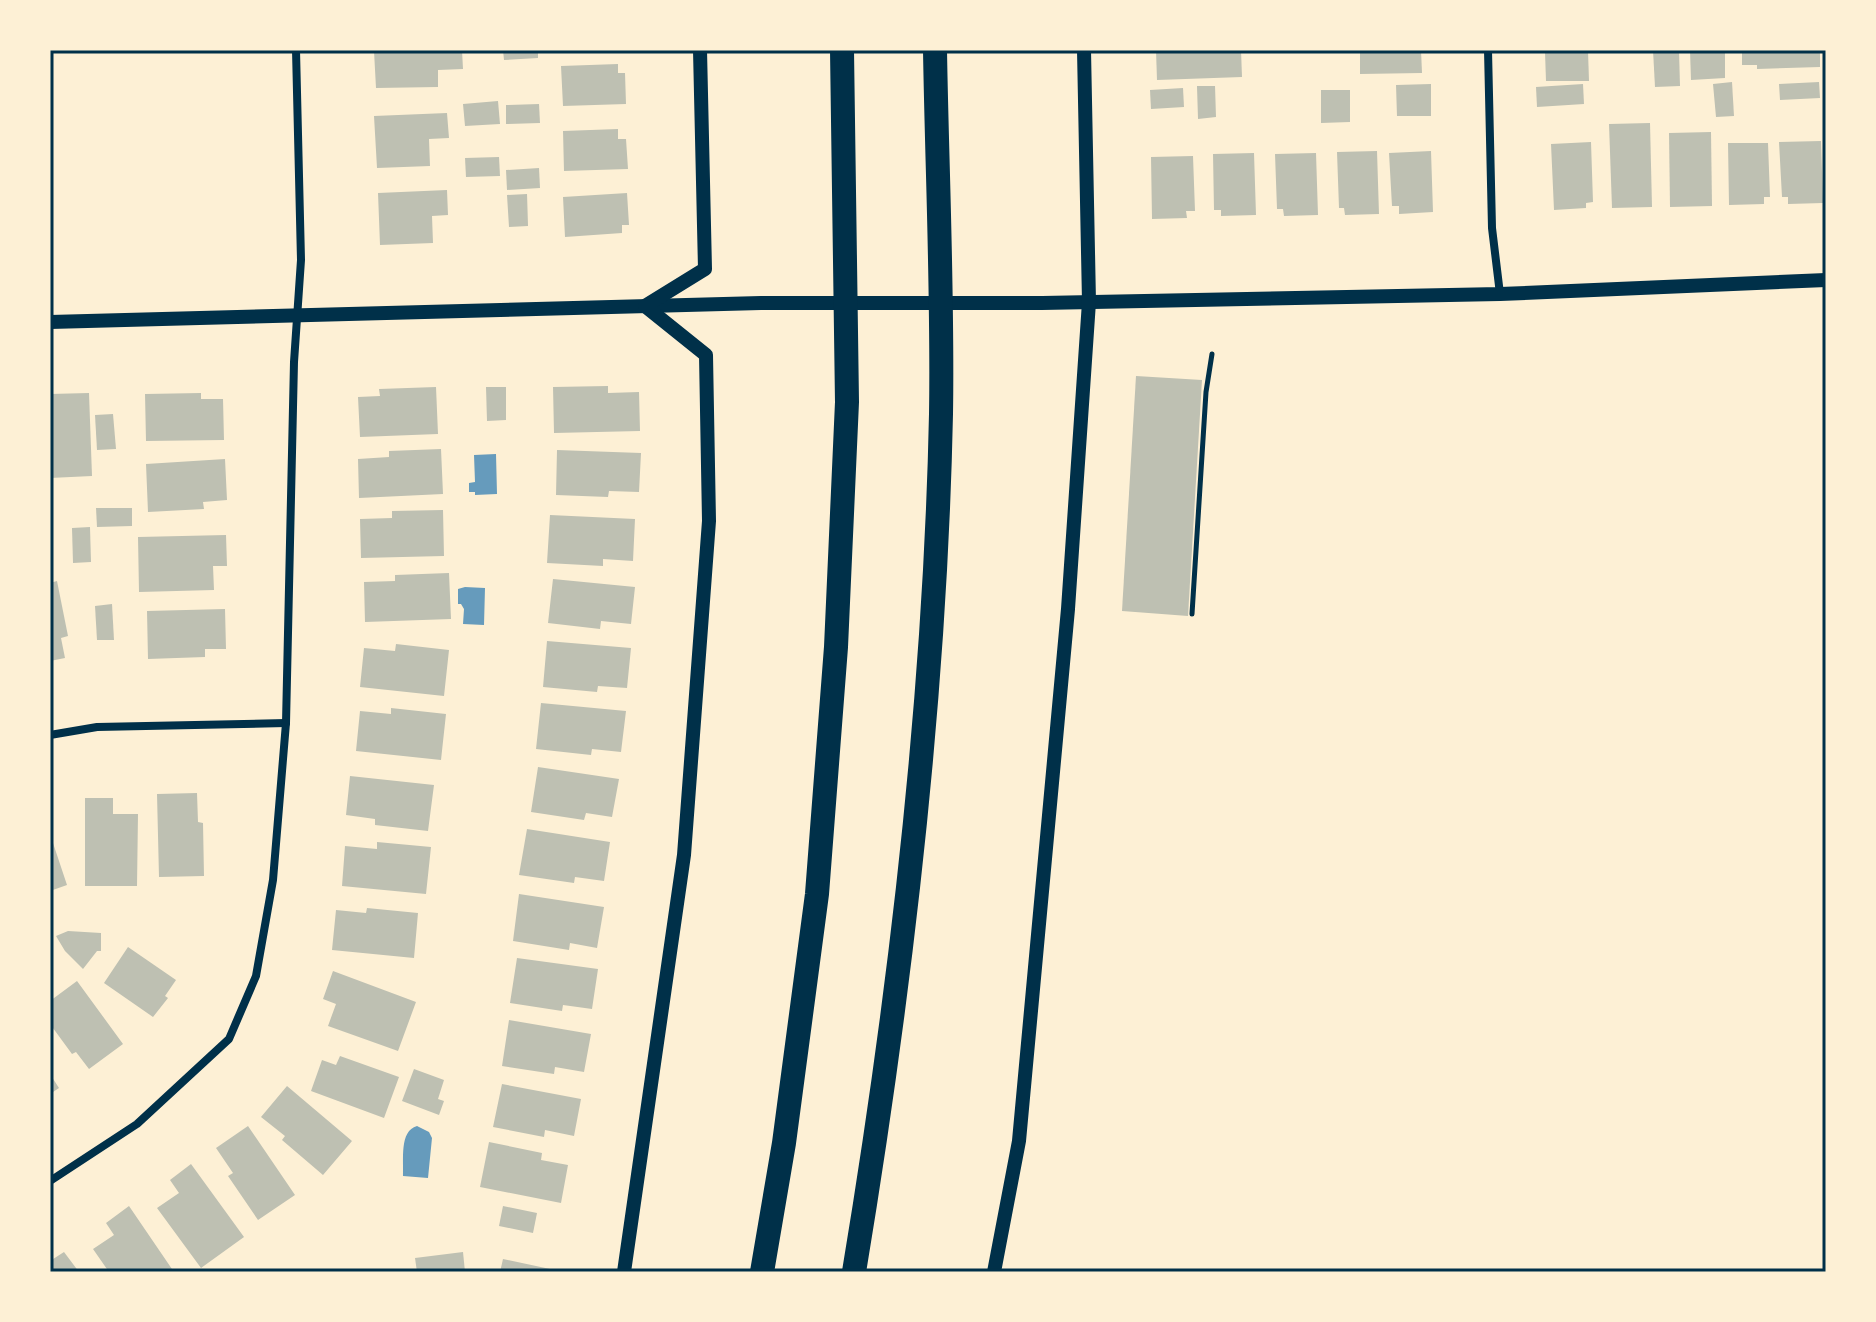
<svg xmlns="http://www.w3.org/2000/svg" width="1876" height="1322" viewBox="0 0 1876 1322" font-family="'PT Sans',sans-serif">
<rect width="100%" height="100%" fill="#fdf0d5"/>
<g fill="#669bbc">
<path d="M 496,454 L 497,494 L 475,495 L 475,492 L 469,492 L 469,483 L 475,482 L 474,455 Z"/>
<path d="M 465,587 L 485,588 L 484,625 L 463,624 L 464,609 L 461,604 L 458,604 L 458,589 Z"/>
<path d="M 417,1126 L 429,1132 L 432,1138 L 428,1178 L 403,1176 C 404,1160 399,1131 417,1126 Z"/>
</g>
<g fill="#bec0b2">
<path d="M 462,50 L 463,69 L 438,70 L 438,87 L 376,88 L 374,51 Z"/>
<path d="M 503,50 L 538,50 L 538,58 L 504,60 Z"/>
<path d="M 1156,50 L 1241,50 L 1242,77 L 1157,80 Z"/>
<path d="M 1360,50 L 1421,50 L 1422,73 L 1360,74 Z"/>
<path d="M 1653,50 L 1679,50 L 1680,86 L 1655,87 Z"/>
<path d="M 1690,50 L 1725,50 L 1725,78 L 1691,80 Z"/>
<path d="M 1742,50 L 1820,50 L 1820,67 L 1757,69 L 1757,65 L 1742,65 Z"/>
<path d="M 1588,51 L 1589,81 L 1546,81 L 1545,52 Z"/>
<path d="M 618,64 L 618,73 L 625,73 L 626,104 L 563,106 L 561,66 Z"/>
<path d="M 1732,82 L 1734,116 L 1716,117 L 1713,84 Z"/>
<path d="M 1819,82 L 1820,98 L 1780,100 L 1779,84 Z"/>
<path d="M 1431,84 L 1431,116 L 1397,116 L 1396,85 Z"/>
<path d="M 1583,84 L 1584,104 L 1537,107 L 1536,87 Z"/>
<path d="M 1197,86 L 1215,86 L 1216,117 L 1198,119 Z"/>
<path d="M 1183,88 L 1184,107 L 1151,109 L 1150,90 Z"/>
<path d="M 1321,90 L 1350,90 L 1350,122 L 1321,123 Z"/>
<path d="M 498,101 L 500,124 L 465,126 L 463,104 Z"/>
<path d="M 539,104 L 540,123 L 506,124 L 506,105 Z"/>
<path d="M 447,113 L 449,138 L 429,139 L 430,166 L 377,168 L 374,116 Z"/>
<path d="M 1650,123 L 1652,207 L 1612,208 L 1609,124 Z"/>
<path d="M 618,129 L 618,139 L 626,139 L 628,169 L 564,171 L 563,131 Z"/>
<path d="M 1711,132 L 1712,206 L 1670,207 L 1669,133 Z"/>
<path d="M 1821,141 L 1823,203 L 1788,204 L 1788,197 L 1782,197 L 1779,142 Z"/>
<path d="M 1591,142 L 1593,202 L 1586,203 L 1586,208 L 1554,210 L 1551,144 Z"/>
<path d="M 1728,143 L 1768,143 L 1770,197 L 1764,197 L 1764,204 L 1729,205 Z"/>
<path d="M 1377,151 L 1379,214 L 1345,215 L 1344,208 L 1339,208 L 1337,152 Z"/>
<path d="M 1431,151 L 1433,212 L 1399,214 L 1399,206 L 1392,206 L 1389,153 Z"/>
<path d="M 1254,153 L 1256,215 L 1221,216 L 1221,210 L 1214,210 L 1213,154 Z"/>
<path d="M 1316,153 L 1318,215 L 1284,216 L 1283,209 L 1277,209 L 1275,154 Z"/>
<path d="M 1193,156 L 1195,211 L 1186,211 L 1187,218 L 1152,219 L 1151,157 Z"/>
<path d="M 499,157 L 500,176 L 466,177 L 465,158 Z"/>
<path d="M 539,168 L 540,188 L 507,190 L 506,170 Z"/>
<path d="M 447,190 L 448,215 L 432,216 L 433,243 L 380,245 L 378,193 Z"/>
<path d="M 627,193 L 629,225 L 622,225 L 622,233 L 565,237 L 563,197 Z"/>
<path d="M 527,194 L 528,226 L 509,227 L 507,195 Z"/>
<path d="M 1136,376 L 1202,380 L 1188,616 L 1122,611 Z"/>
<path d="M 608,386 L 608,393 L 639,392 L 640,431 L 554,433 L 553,387 Z"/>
<path d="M 436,387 L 438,434 L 360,437 L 358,397 L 380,396 L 379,389 Z"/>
<path d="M 486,387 L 506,387 L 506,420 L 487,421 Z"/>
<path d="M 89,393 L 92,476 L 50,478 L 50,394 Z"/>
<path d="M 201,393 L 201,399 L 223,399 L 224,440 L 146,441 L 145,394 Z"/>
<path d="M 113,414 L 116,449 L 97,450 L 95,415 Z"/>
<path d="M 441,449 L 443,494 L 359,498 L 358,459 L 389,457 L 389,451 Z"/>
<path d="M 557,450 L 641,453 L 639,492 L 609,491 L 608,497 L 556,495 Z"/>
<path d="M 225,459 L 227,500 L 203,502 L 204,509 L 148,512 L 146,464 Z"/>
<path d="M 96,508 L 132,508 L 132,526 L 97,527 Z"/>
<path d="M 443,510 L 444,556 L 361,558 L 360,519 L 392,518 L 392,511 Z"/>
<path d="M 550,515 L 635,519 L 633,561 L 603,559 L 603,566 L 547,563 Z"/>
<path d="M 90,527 L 91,562 L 73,563 L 72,528 Z"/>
<path d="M 226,535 L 227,566 L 213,566 L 214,590 L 139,592 L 138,537 Z"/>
<path d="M 449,573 L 451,619 L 365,622 L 364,582 L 395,581 L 395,575 Z"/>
<path d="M 553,579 L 635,587 L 631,624 L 601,621 L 600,629 L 548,623 Z"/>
<path d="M 57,581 L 68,636 L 61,638 L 65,658 L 50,661 L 50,583 Z"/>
<path d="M 112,604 L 114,640 L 97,640 L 95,606 Z"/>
<path d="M 225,609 L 226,649 L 205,649 L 205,657 L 148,659 L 147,611 Z"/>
<path d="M 547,641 L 631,648 L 627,688 L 598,686 L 597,692 L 543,687 Z"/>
<path d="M 396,644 L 449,650 L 444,696 L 360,687 L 364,648 L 395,651 Z"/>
<path d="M 541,703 L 626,711 L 621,752 L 592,749 L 591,755 L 536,749 Z"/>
<path d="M 391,708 L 446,714 L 441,760 L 356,751 L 360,711 L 391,714 Z"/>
<path d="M 538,767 L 619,779 L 612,817 L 586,813 L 584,820 L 531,812 Z"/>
<path d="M 350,776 L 434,785 L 428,831 L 375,825 L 375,819 L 346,815 Z"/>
<path d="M 197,793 L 198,822 L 203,823 L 204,876 L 159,877 L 157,794 Z"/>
<path d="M 85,798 L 113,798 L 113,814 L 138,814 L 137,886 L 85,886 Z"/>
<path d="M 527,829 L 610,842 L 604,881 L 575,877 L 574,883 L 519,875 Z"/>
<path d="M 50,834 L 67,885 L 50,891 Z"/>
<path d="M 377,842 L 431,847 L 426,894 L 342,886 L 345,846 L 377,849 Z"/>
<path d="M 519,894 L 604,907 L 597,948 L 570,943 L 569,950 L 513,941 Z"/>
<path d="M 367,908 L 418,913 L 414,958 L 332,950 L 336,910 L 366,913 Z"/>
<path d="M 68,931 L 101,933 L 101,951 L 97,951 L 83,969 L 65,951 L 56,936 Z"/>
<path d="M 128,947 L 176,980 L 165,996 L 168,998 L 153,1017 L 104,983 Z"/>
<path d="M 517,958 L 598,969 L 592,1009 L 563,1005 L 562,1011 L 510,1003 Z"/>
<path d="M 333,971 L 416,1002 L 398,1051 L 328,1026 L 336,1004 L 323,999 Z"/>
<path d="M 77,981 L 123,1044 L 89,1069 L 76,1052 L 72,1054 L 50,1024 L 50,1001 Z"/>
<path d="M 509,1020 L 591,1034 L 584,1072 L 555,1067 L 554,1074 L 502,1066 Z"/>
<path d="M 340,1056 L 399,1077 L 384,1118 L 311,1091 L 322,1060 L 336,1065 Z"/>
<path d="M 414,1069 L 444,1080 L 438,1099 L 444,1101 L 439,1115 L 402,1101 Z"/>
<path d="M 50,1074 L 59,1088 L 50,1094 Z"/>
<path d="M 502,1084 L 581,1099 L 574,1136 L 545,1130 L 544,1137 L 493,1127 Z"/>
<path d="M 287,1086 L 352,1141 L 323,1175 L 282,1140 L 285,1136 L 261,1117 Z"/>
<path d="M 248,1126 L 295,1195 L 258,1220 L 228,1176 L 233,1173 L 216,1148 Z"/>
<path d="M 489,1142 L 542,1153 L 541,1160 L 568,1165 L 561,1203 L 480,1187 Z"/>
<path d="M 191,1164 L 244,1237 L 201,1268 L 157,1208 L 179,1193 L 170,1180 Z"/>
<path d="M 129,1206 L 174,1272 L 109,1272 L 93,1249 L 114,1235 L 106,1223 Z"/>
<path d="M 503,1206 L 537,1213 L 533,1233 L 499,1226 Z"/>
<path d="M 64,1252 L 79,1272 L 50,1272 L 50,1261 Z"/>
<path d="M 463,1252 L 465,1272 L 417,1272 L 415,1258 Z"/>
<path d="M 503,1259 L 550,1269 L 550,1272 L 500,1272 Z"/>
</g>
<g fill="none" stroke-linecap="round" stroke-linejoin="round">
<path stroke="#003049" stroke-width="5" d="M 1192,614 L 1206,392 L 1212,354"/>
<g stroke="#003049" stroke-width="8">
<path d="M 1488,50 L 1492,228 L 1500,294"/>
<path d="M 50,735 L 97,727 L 286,723"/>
<path d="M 50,1181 L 137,1124 L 229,1039 L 256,976 L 273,880 L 286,723 L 294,362 L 301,260 L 296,50"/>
</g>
<g stroke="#003049" stroke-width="14">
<path d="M 50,322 L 761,303 L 1042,303 L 1500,294 L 1826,280"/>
<path d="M 624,1272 L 684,855 L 709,521 L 706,355 L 645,306 L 705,269 L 700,50"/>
<path d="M 994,1272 L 1019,1141 L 1068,609 L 1089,302 L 1084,50"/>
</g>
<g stroke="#003049" stroke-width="24">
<path d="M 762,1272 L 784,1143 L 817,894 L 836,647 L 847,402 L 842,50"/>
<path d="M 854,1272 C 901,989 935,701 941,414 C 943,293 937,171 935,50"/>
</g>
</g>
<rect width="1876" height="1322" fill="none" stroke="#fdf0d5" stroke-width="104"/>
<rect x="52" y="52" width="1772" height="1218" fill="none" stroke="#003049" stroke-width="3"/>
</svg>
